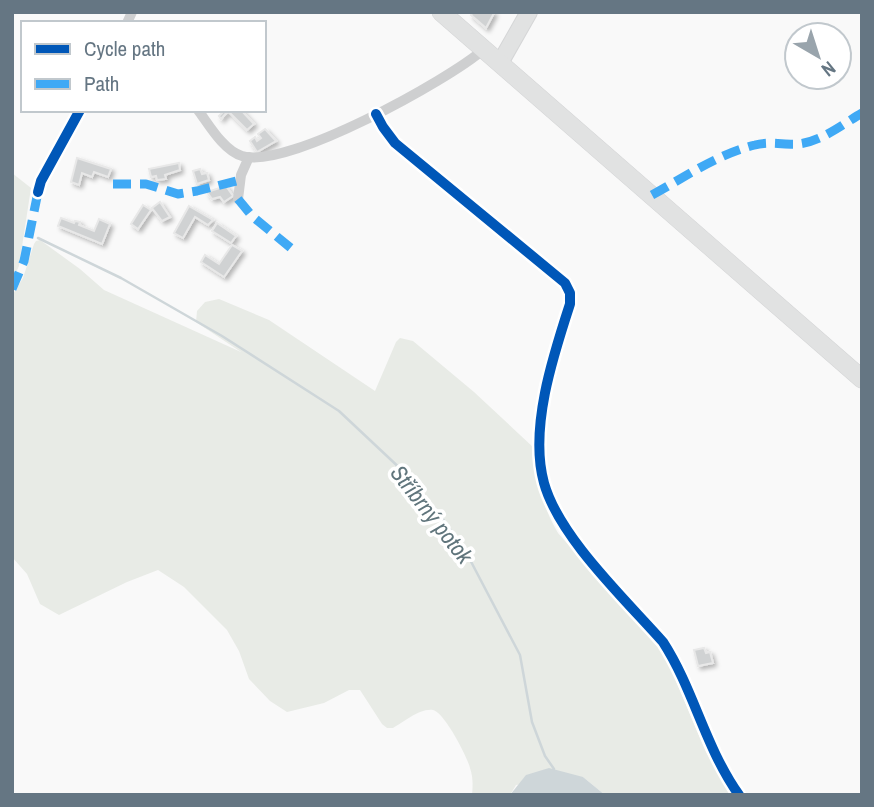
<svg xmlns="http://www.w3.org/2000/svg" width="874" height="807" viewBox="0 0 874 807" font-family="'Archivo Narrow',sans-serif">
<defs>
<filter id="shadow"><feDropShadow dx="3" dy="3" stdDeviation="2" flood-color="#0004"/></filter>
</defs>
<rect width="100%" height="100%" fill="#f9f9f9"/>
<g fill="#e8ebe6">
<path d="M 12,173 L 31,188 L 19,266 L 12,281 Z"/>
<path d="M 40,240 L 80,269 L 104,290 L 241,352 L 196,322 L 197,311 L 205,302 L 219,299 L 269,320 L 375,391 L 396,342 L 400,338 L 413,341 L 474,392 L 534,448 C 537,481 541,504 558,533 L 665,655 L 706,752 L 732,795 L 605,795 L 583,777 L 516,785 L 510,795 L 472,795 C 473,785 473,777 470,768 C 467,756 444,712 433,710 C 420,708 404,722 393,728 L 387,728 L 382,724 L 360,690 L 349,690 L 324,703 L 287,712 L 270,701 L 249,679 L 239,651 L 227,630 L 184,587 L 158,570 L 127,582 L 59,615 L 40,604 L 27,574 L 12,557 L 12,296 L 23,278 L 34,244 L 36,241 Z"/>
</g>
<path fill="#ced6d9" d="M 549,768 L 583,777 L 605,795 L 510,795 L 526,775 Z"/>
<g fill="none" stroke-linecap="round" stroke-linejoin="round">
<path stroke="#ced6d9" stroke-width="2.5" d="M 38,238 L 121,278 L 222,336 L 339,411 L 405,473 L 438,512 L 467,554 L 520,655 L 532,722 L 545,756 L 554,769"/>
</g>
<g fill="#d0d2d3" stroke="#e8e8e8" stroke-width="2" filter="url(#shadow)">
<path d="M 473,12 L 493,12 L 494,13 L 486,28 L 471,15 Z"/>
<path d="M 225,110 L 241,110 L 254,124 L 247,130 L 228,111 L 221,119 L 219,116 Z"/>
<path d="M 265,129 L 276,141 L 257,152 L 250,141 L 255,137 L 257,141 L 261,138 L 258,134 Z"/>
<path d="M 77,158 L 111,169 L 108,177 L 94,172 L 92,177 L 82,173 L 79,185 L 71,182 Z"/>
<path d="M 179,163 L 180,170 L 165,175 L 166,179 L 157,180 L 156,176 L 151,177 L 149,169 Z"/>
<path d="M 200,169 L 202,174 L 207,173 L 209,180 L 197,184 L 193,171 Z"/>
<path d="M 226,186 L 233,196 L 224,202 L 220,197 L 212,199 L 207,192 Z"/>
<path d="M 160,202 L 170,217 L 162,221 L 152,208 Z"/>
<path d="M 143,205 L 151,210 L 138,229 L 131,224 Z"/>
<path d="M 189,206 L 213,220 L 208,225 L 195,217 L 183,238 L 174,233 Z"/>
<path d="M 61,218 L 74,223 L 75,221 L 80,222 L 79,225 L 94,231 L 99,219 L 110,224 L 102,244 L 58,226 Z"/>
<path d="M 217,223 L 236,236 L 231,243 L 212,231 Z"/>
<path d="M 232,245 L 242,251 L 224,277 L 201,262 L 205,255 L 219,264 Z"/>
<path d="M 704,648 L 706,653 L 710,652 L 713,663 L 698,666 L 694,650 Z"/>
</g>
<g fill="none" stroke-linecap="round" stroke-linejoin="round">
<g stroke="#d5d6d7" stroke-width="18">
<path id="secondary" d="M 500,63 L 529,12"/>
</g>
<g stroke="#d5d6d7" stroke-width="19">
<path id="primary" d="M 441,12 L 862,379"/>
</g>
<g stroke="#cecfd0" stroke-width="10">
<path d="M 127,23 L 132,12"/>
<path d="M 198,110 C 209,125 224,151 242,156 C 286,170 449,80 484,49"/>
<path d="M 376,114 L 383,127 L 395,143 L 565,283 L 570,293 L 570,304 C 553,356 529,429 544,483 C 559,537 625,599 663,642 C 694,690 705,747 739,795"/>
<path d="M 38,192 L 41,181 L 80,110"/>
<path d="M 238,199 L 241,175 L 249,157"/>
</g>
<use href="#secondary" stroke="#e1e2e2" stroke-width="16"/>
<use href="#primary" stroke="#e1e2e2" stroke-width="18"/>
<g stroke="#3fa9f5" stroke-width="9" stroke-dasharray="18 9" stroke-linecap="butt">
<path d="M 113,184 L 146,184 L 178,194 L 197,191 L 240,180"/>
<path d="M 652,195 C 685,177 718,154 755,145 C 769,141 784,145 798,144 C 821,142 843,124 862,113"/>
<path d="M 238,199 L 252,216 L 292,249"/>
<path d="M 12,289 L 24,261 L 38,192"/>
</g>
<g stroke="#fff" stroke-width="15">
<g id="cycleway">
<path d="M 376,114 L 383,127 L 395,143 L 565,283 L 570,293 L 570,304 C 553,356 529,429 544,483 C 559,537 625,599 663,642 C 694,690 705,747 739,795"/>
<path d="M 38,192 L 41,181 L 80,110"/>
</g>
</g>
<use href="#cycleway" stroke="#0057b8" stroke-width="10"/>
</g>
<g text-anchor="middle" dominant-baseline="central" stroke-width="7" stroke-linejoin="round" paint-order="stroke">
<g font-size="23" font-style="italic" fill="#60757c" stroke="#fff">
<text transform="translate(432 514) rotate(52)">Stříbrný potok</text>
</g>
</g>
<rect width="874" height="807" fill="none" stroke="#657683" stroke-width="28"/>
<rect x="21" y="21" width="245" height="91" fill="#ffffff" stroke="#c1c8cd" stroke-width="2"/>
<rect x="35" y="44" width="35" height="10" fill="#0057b8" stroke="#c1c8cd" stroke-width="2"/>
<text x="84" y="56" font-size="21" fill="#657683">Cycle path</text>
<rect x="35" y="79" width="35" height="10" fill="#3fa9f5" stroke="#c1c8cd" stroke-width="2"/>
<text x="84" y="91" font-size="21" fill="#657683">Path</text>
<g transform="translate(818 56) rotate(141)"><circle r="33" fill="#ffffff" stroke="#c1c8cd" stroke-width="2"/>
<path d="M0-5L12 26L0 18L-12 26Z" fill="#99a4ac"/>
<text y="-10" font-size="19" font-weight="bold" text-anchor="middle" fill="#657683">N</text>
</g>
</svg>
